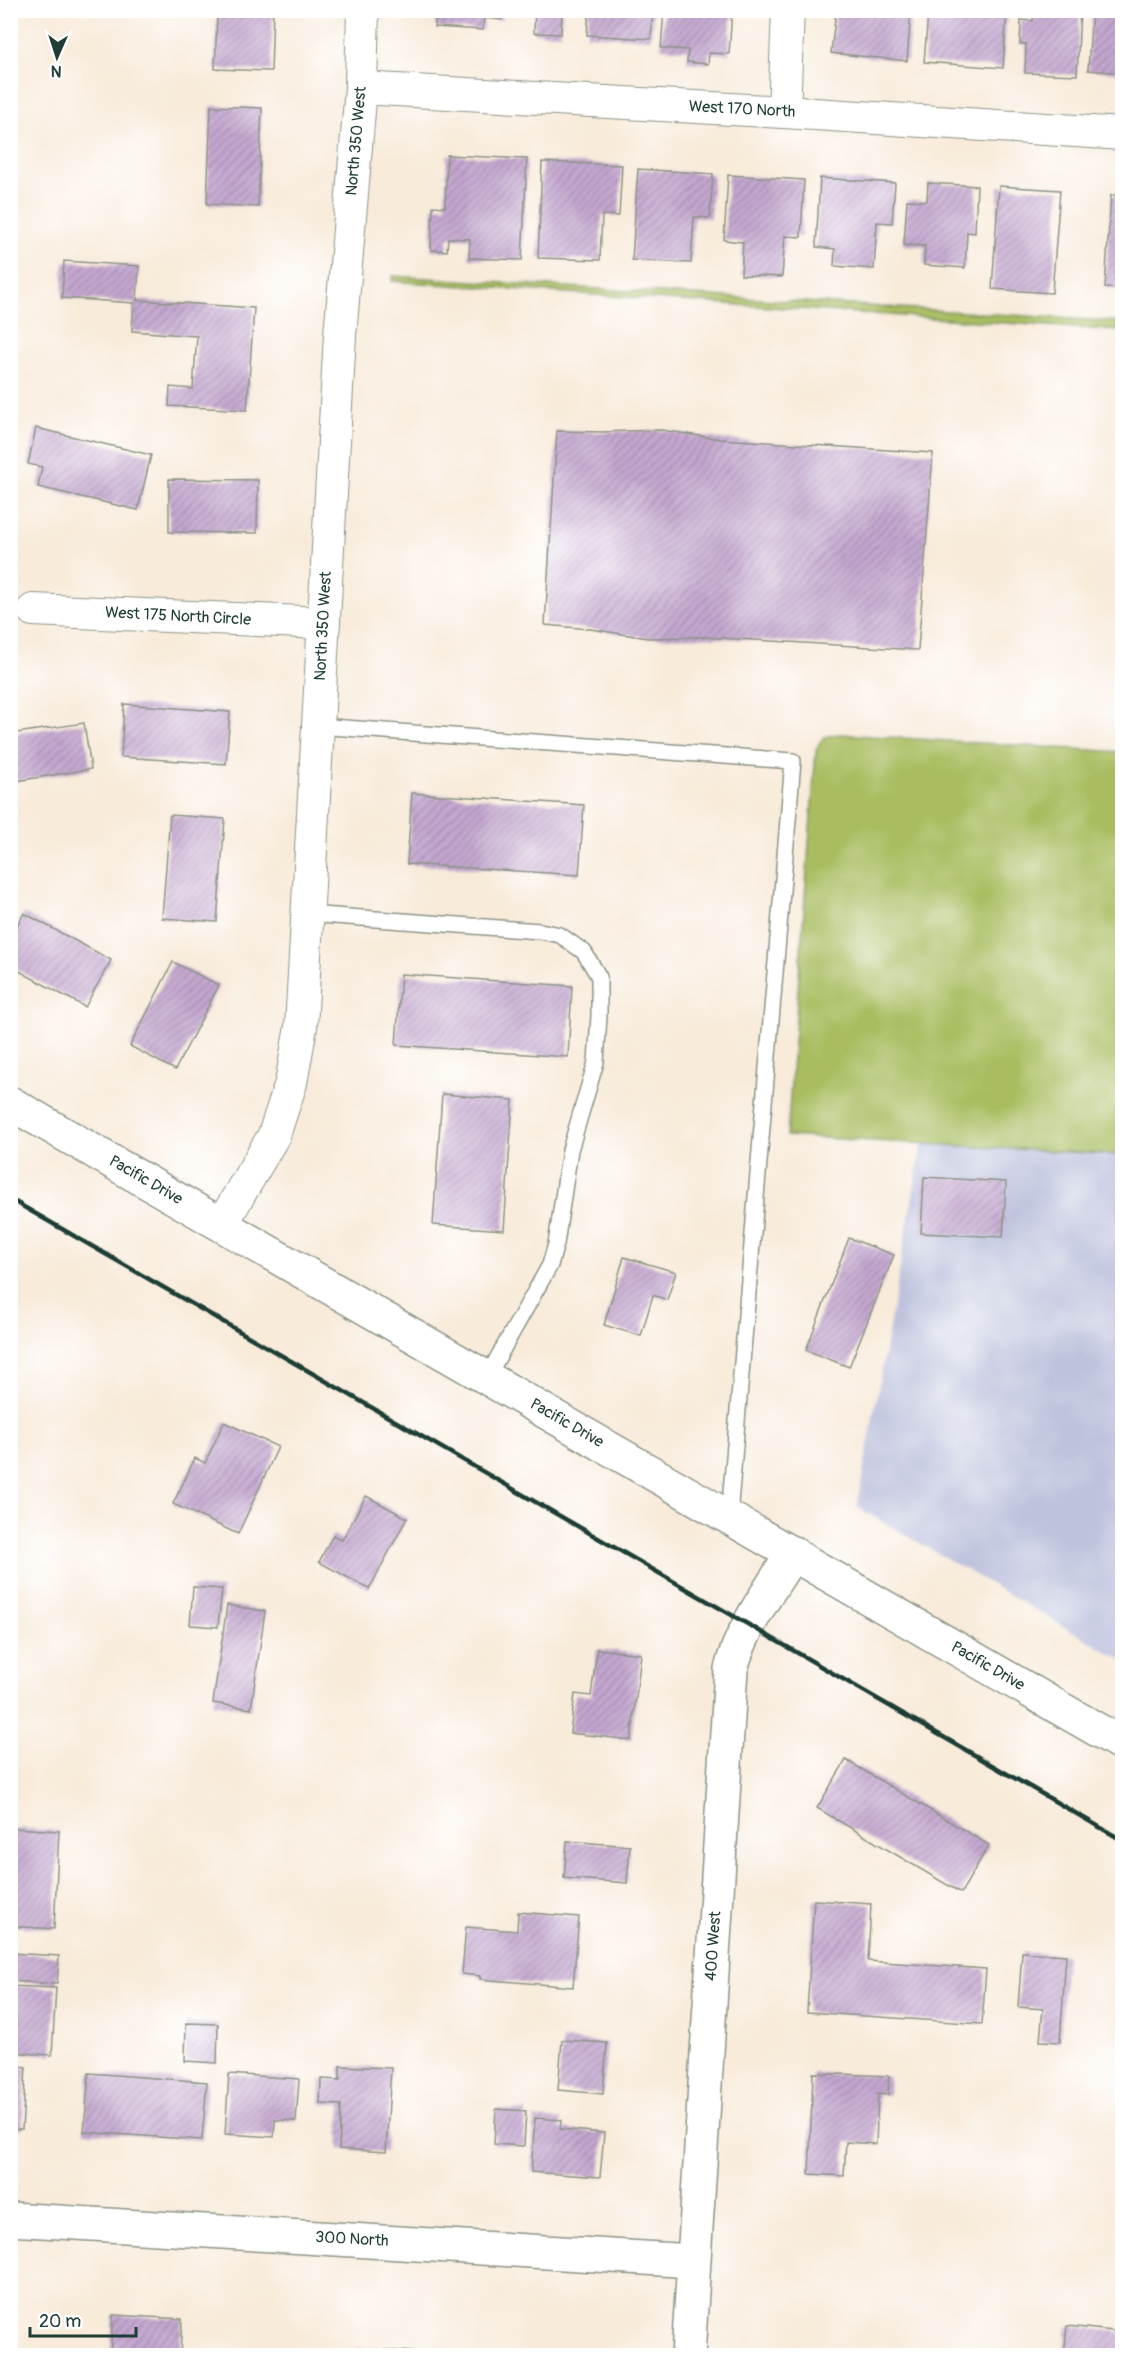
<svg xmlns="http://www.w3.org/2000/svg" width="1133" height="2366" viewBox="0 0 1133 2366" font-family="Pangolin,sans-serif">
<defs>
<pattern id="building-hatch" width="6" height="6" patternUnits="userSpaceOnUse" patternTransform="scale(1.5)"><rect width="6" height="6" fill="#c5a7d0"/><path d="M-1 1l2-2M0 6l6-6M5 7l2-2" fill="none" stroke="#9f89aa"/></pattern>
</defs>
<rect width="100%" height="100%" fill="#fff"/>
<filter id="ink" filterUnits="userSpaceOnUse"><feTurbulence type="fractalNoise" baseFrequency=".0167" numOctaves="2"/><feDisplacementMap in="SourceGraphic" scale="12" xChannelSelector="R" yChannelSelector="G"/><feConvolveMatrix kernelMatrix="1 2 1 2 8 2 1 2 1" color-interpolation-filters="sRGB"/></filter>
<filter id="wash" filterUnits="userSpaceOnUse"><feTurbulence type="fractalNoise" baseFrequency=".008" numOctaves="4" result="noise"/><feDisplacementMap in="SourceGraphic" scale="24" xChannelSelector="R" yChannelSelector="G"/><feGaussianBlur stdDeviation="1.35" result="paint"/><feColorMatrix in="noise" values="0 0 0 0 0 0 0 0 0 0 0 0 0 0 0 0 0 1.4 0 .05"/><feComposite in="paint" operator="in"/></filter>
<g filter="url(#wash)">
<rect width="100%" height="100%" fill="#f8ebda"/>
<path fill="#bec2dd" d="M 922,1144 L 1122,1155 L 1122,1660 L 857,1507 Z"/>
<g fill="#a9bd61" stroke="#647d4a" stroke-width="1.5">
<path d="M 393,276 L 1122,322 L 1122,331 L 392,281 Z"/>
<path d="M 840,734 L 1122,752 L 1122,1155 L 787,1136 L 816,751 C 820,738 827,735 840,734 Z"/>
</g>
<g id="blocks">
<g fill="url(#building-hatch)">
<path d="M 202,10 L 273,10 L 271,71 L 215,69 L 217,15 L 202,14 Z"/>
<path d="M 436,10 L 502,10 L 502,20 L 484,18 L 483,30 L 435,27 Z"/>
<path d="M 535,10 L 562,10 L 561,34 L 534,33 Z"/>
<path d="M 589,10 L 653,10 L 651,39 L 587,35 Z"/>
<path d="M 664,10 L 732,10 L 729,54 L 709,53 L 708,64 L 687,62 L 688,50 L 661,48 Z"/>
<path d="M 836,10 L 911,10 L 907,61 L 831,53 Z"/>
<path d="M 943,10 L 1007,10 L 1003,68 L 924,62 L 928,14 L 943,15 Z"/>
<path d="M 1033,10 L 1080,10 L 1077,75 L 1025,73 L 1026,44 L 1020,44 L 1021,20 L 1033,21 Z"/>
<path d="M 1092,10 L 1122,10 L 1122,73 L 1088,70 Z"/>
<path d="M 211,106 L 262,108 L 258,207 L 207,204 Z"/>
<path d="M 447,155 L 527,159 L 522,260 L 469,258 L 470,239 L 448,238 L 447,251 L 431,250 L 433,206 L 445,207 Z"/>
<path d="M 542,162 L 622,165 L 619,216 L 602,215 L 600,260 L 538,258 Z"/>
<path d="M 638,169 L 713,174 L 710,218 L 694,217 L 691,263 L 632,260 Z"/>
<path d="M 728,175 L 804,180 L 801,237 L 785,236 L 782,277 L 741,275 L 743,242 L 724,240 Z"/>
<path d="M 820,178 L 895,183 L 892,223 L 877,222 L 874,269 L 834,266 L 835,249 L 816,247 Z"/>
<path d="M 928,183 L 977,186 L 975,233 L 967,232 L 965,268 L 924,265 L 925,246 L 904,245 L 907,200 L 927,201 Z"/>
<path d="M 999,186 L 1060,190 L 1052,293 L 992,289 Z"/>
<path d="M 1111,195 L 1122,196 L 1122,289 L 1105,288 Z"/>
<path d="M 64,261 L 139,266 L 137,300 L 254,308 L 247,410 L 169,406 L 170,387 L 193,389 L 197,336 L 132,331 L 134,303 L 62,298 Z"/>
<path d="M 36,428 L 151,455 L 138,510 L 38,487 L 42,467 L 28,464 Z"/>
<path d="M 661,430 L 720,439 L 933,453 L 918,650 L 704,637 L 648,638 L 590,629 L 545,625 L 557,431 L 602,432 Z"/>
<path d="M 169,479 L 258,480 L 257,533 L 169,532 Z"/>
<path d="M 124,704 L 230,712 L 226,764 L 121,757 Z"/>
<path d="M 84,723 L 91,769 L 10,782 L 10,734 Z"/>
<path d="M 412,793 L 584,805 L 579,875 L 407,864 Z"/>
<path d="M 170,815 L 225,819 L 217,922 L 162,918 Z"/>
<path d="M 24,913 L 111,960 L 85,1007 L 10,966 L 10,938 Z"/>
<path d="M 173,962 L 219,985 L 175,1070 L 130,1046 Z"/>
<path d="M 401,974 L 572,986 L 568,1057 L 396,1045 Z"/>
<path d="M 442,1094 L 513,1100 L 504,1230 L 433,1225 Z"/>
<path d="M 924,1177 L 1006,1182 L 1003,1237 L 921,1233 Z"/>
<path d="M 849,1238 L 894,1255 L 849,1367 L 806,1350 Z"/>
<path d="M 624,1257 L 676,1272 L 667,1300 L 653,1295 L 641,1336 L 604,1325 Z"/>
<path d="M 224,1422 L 278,1447 L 238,1534 L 173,1504 L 195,1458 L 205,1463 Z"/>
<path d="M 366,1496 L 407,1518 L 369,1589 L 319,1562 L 333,1535 L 342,1540 Z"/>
<path d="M 193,1587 L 222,1589 L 218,1627 L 190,1625 Z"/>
<path d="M 227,1605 L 265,1611 L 251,1709 L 213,1703 Z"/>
<path d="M 597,1649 L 641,1654 L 631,1740 L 570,1733 L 575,1694 L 591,1696 Z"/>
<path d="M 846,1760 L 989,1845 L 961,1893 L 817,1808 Z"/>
<path d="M 15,1828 L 59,1831 L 54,1929 L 10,1926 Z"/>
<path d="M 567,1841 L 630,1846 L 627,1883 L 564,1878 Z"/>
<path d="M 814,1900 L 871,1904 L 868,1961 L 986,1969 L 982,2024 L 807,2012 Z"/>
<path d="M 518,1912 L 579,1917 L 573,1987 L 480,1979 L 480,1976 L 462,1974 L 466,1927 L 517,1931 Z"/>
<path d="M 1022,1952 L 1066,1955 L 1060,2042 L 1040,2041 L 1043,2009 L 1018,2007 Z"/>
<path d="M 10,1953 L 59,1956 L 57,1984 L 10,1981 Z"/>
<path d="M 10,1986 L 56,1988 L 52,2055 L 10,2052 Z"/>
<path d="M 186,2023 L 218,2024 L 217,2063 L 185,2061 Z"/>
<path d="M 562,2040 L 607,2043 L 603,2094 L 558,2090 Z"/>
<path d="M 10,2065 L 26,2067 L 22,2129 L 10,2129 Z"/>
<path d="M 340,2066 L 391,2068 L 386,2152 L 339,2149 L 341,2105 L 320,2104 L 321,2079 L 340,2080 Z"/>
<path d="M 89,2073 L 207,2082 L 202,2140 L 84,2132 Z"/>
<path d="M 813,2073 L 889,2076 L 888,2095 L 878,2094 L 876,2144 L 846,2142 L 844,2176 L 809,2174 Z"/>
<path d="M 229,2074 L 299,2079 L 296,2121 L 275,2120 L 274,2137 L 225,2134 Z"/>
<path d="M 496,2109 L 526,2111 L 524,2146 L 494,2144 Z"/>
<path d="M 535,2118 L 561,2120 L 560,2129 L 604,2133 L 600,2177 L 531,2172 Z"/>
<path d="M 113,2315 L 182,2319 L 180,2356 L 110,2356 Z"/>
<path d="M 1067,2326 L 1122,2332 L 1122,2356 L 1064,2356 Z"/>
<path d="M 357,2348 L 441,2354 L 441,2356 L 356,2356 Z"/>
<path d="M 246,2351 L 283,2354 L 283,2356 L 246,2356 Z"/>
</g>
</g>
</g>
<g filter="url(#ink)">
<use href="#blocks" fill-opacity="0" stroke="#8c9487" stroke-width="1.5"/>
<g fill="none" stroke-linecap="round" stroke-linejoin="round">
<g stroke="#8c9487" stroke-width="18">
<g id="service">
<path d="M 318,726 L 793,761 L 729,1516"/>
<path d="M 307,914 L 540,931 L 560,935 L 584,952 L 599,977 L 599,1016 L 596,1062 L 570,1150 L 556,1244 L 550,1265 L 487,1377"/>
</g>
</g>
<g stroke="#8c9487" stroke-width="34">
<g id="minor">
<path d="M 361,88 L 784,112 L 1122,134"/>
<path d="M 784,112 L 788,10"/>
<path d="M 33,610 L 324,623"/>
<path d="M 222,1224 L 274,1135 L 291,1083 L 301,1027 L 340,335 L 361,88 L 363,10"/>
</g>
</g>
<g stroke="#8c9487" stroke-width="36">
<g id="tertiary">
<path d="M 10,1103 L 1122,1744"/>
<path d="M 10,2219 L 693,2261"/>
<path d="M 688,2356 L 731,1669 C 742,1627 770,1590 793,1553"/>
</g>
</g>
<use href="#service" stroke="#fff" stroke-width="15"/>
<use href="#minor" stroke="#fff" stroke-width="32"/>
<use href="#tertiary" stroke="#fff" stroke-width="33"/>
<path stroke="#1f3d34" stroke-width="4.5" d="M 10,1199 L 1122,1840"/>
</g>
</g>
<g text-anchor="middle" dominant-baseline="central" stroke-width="6" stroke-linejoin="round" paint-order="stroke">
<g font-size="16" fill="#1f3d34" stroke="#fff">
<text transform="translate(742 109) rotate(3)">West 170 North</text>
<text transform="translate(356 141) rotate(-85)">North 350 West</text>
<text transform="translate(178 616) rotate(3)">West 175 North Circle</text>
<text transform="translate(323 626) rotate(-87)">North 350 West</text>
<text transform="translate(146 1180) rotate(30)">Pacific Drive</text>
<text transform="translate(567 1423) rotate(30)">Pacific Drive</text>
<text transform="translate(988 1666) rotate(30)">Pacific Drive</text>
<text transform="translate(713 1946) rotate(-86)">400 West</text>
<text transform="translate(352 2239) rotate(3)">300 North</text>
</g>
</g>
<rect width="1133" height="2366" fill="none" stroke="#fff" stroke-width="36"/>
<g transform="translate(57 57) rotate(183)" stroke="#ffffff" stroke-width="4.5" paint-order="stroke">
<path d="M0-4.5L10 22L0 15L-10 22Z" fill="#1f3d34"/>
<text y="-9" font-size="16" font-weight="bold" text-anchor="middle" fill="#1f3d34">N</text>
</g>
<path d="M30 2327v9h106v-9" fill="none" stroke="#1f3d34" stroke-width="3"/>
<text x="39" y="2327" font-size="18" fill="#1f3d34" stroke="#ffffff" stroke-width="4.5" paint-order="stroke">20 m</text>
</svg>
